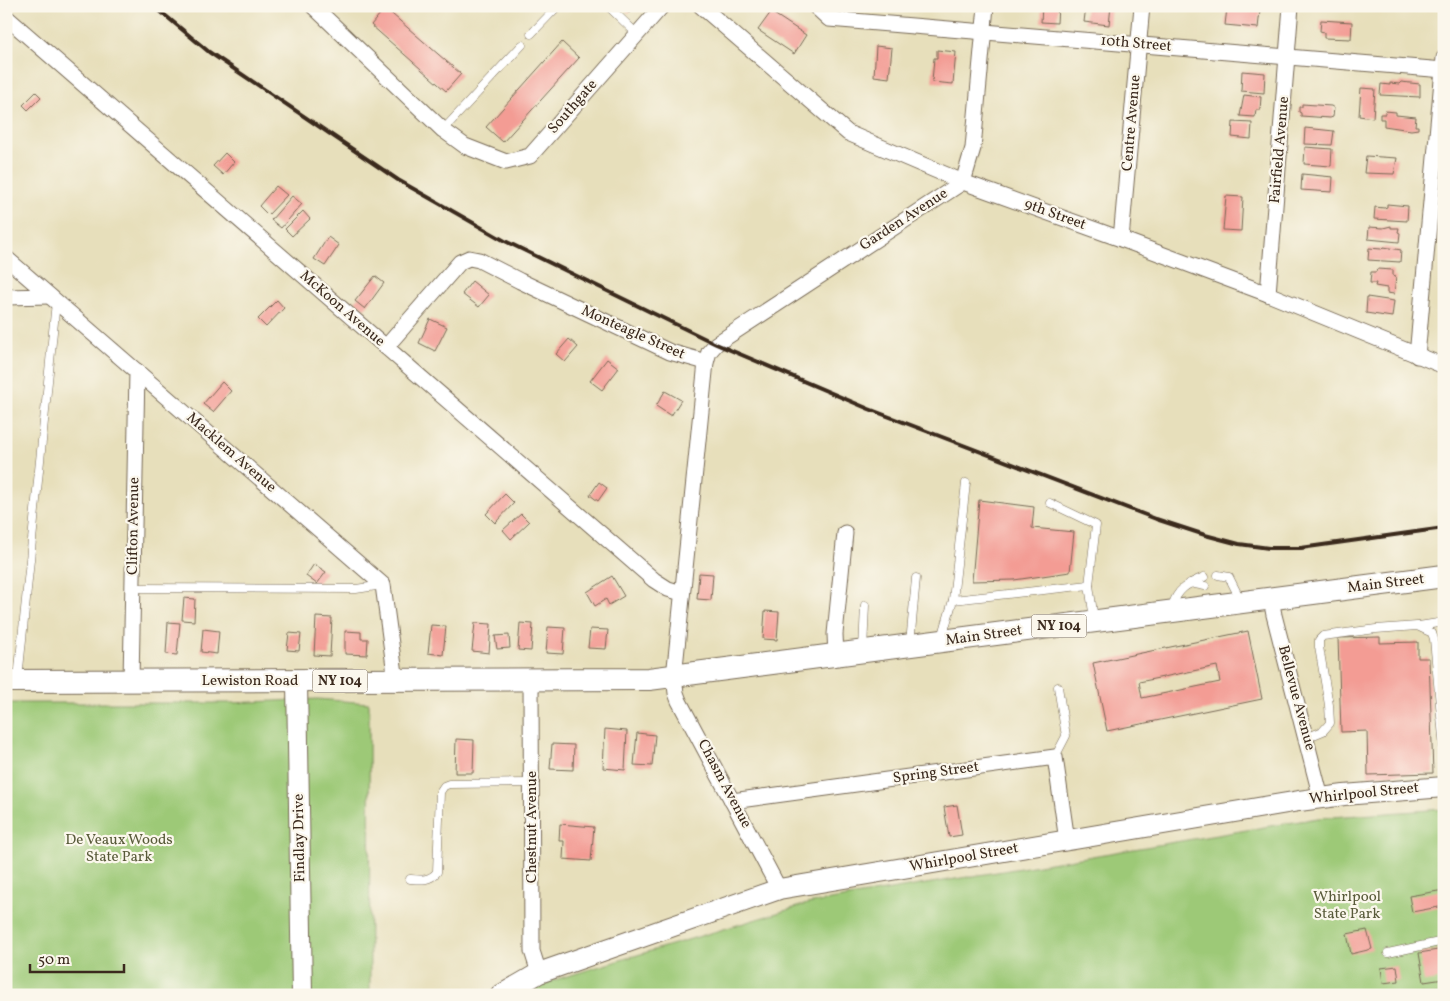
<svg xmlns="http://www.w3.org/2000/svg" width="1450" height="1001" viewBox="0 0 1450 1001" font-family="Vollkorn,serif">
<rect width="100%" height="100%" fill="#fbf7ec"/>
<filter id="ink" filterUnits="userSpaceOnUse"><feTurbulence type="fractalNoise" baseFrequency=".02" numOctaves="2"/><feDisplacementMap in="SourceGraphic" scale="10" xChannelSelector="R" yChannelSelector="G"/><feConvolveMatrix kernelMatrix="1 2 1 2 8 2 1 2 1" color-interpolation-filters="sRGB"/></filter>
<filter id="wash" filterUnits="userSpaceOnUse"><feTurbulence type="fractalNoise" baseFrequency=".0096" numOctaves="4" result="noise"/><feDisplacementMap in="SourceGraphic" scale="20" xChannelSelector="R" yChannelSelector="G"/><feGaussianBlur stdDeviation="1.12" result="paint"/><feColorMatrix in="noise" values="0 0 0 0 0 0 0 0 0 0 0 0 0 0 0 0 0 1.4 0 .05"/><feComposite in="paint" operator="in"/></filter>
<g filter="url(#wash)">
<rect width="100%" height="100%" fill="#e7dfbb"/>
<g fill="#9dc977" stroke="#6c7a4a">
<path d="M 317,699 L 369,703 L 370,995 L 6,995 L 6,703 L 231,703 Z"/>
<path d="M 1444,809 L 1444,995 L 526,995 L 551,981 L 807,904 L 1318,818 Z"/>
</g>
<g id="blocks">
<g fill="#f39c94" fill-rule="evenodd">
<path d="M 622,6 L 635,6 L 629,13 Z"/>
<path d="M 937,6 L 960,6 L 960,10 L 937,9 Z"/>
<path d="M 1042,6 L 1058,6 L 1057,23 L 1041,22 Z"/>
<path d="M 1086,6 L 1111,6 L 1109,25 L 1084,22 Z"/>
<path d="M 385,8 L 461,74 L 446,91 L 371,25 Z"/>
<path d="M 1227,8 L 1260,11 L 1258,28 L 1225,25 Z"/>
<path d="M 771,12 L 806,35 L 794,54 L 758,30 Z"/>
<path d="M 1321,20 L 1352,22 L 1351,39 L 1324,38 L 1324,32 L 1320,31 Z"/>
<path d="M 562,42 L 579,58 L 503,142 L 486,127 Z"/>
<path d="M 876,46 L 892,48 L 889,78 L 874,76 Z"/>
<path d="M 937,50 L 956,52 L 953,84 L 932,82 L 934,58 L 937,58 Z"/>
<path d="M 1242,71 L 1265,73 L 1264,93 L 1241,91 Z"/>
<path d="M 1401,82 L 1420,84 L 1420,97 L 1380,95 L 1381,84 L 1390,85 L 1390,83 L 1399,84 Z"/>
<path d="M 1361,88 L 1375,89 L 1373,118 L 1359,116 Z"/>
<path d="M 36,92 L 41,97 L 28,110 L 23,105 Z"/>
<path d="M 1244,95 L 1261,97 L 1260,110 L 1256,110 L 1255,117 L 1240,116 Z"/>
<path d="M 1302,104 L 1331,106 L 1334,108 L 1333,117 L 1330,118 L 1301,116 L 1301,113 L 1299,112 L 1299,107 L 1302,107 Z"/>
<path d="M 1385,111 L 1396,112 L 1396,115 L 1416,117 L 1415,126 L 1418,126 L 1418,129 L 1411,130 L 1384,126 L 1384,119 L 1380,119 L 1380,114 L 1385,114 Z"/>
<path d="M 1233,122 L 1252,123 L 1251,139 L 1232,137 Z"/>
<path d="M 1305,128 L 1334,131 L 1332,145 L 1304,144 Z"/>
<path d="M 1305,147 L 1332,149 L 1331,166 L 1304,164 Z"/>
<path d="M 225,153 L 234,162 L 223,175 L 213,166 Z"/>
<path d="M 1366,156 L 1397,158 L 1394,174 L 1364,173 Z"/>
<path d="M 1302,174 L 1333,177 L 1332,192 L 1301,190 Z"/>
<path d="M 276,186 L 287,195 L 268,215 L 259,206 Z"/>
<path d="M 292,196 L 302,204 L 281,228 L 271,220 Z"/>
<path d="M 1226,196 L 1243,197 L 1241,231 L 1223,230 Z"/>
<path d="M 1387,204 L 1408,206 L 1407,221 L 1374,219 L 1375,207 L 1384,208 L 1387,207 Z"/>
<path d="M 303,211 L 310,219 L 292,236 L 285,229 Z"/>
<path d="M 1391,226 L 1391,228 L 1399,228 L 1398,232 L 1400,233 L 1399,242 L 1368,239 L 1369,227 L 1383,228 Z"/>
<path d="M 328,237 L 339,245 L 325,266 L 314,259 Z"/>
<path d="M 1384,247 L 1401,250 L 1400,262 L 1368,260 L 1369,248 L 1381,249 L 1384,248 Z"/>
<path d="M 1377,269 L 1393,270 L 1393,276 L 1396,277 L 1394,294 L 1387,293 L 1387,288 L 1375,286 L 1376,283 L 1370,283 L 1371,272 L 1376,272 Z"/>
<path d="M 375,276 L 384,283 L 365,309 L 355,301 Z"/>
<path d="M 472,281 L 489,295 L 479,307 L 462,294 Z"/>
<path d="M 1367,297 L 1394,301 L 1392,317 L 1366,313 Z"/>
<path d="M 277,300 L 284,308 L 266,327 L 258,319 Z"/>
<path d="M 430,319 L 447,327 L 435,351 L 419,343 Z"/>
<path d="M 569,339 L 578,347 L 565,362 L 556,354 Z"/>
<path d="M 607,359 L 619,368 L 602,390 L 590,381 Z"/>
<path d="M 222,382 L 231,391 L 213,412 L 203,404 Z"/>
<path d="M 665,391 L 681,400 L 671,416 L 656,406 Z"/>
<path d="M 599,482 L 607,488 L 598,501 L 590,495 Z"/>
<path d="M 505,494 L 514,503 L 495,523 L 486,514 Z"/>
<path d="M 979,500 L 1034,507 L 1032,528 L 1074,532 L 1070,572 L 1014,580 L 972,581 Z"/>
<path d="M 521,514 L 529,522 L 511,539 L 503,530 Z"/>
<path d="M 314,564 L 326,572 L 317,584 L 306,576 Z"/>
<path d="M 699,573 L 713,574 L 711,600 L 697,599 Z"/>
<path d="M 612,576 L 624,596 L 609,605 L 606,599 L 595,606 L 587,592 Z"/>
<path d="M 184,598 L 195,599 L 194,621 L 182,620 Z"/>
<path d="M 765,611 L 779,612 L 777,640 L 763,639 Z"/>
<path d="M 316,617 L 332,618 L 330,656 L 314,655 Z"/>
<path d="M 168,622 L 180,623 L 177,655 L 166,654 Z"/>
<path d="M 475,623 L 491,624 L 489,653 L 472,651 Z"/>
<path d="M 520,623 L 533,624 L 531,651 L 518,650 Z"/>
<path d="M 431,625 L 446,626 L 443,655 L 428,653 Z"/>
<path d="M 548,627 L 565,628 L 563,654 L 546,653 Z"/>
<path d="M 203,629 L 219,631 L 217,654 L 201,652 Z"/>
<path d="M 590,629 L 608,630 L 606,649 L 588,648 Z"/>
<path d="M 345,631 L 361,632 L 361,639 L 368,639 L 367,655 L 345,654 Z"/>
<path d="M 1248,631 L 1262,699 L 1107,731 L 1093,663 ZM 1217,666 L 1220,682 L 1142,698 L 1139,682 Z"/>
<path d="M 289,633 L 301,634 L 299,651 L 287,650 Z"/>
<path d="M 509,635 L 510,648 L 497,649 L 495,636 Z"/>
<path d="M 1380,637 L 1380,643 L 1418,642 L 1418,658 L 1429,658 L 1433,773 L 1368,775 L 1367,731 L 1341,732 L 1338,638 Z"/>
<path d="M 605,729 L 627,731 L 625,770 L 603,768 Z"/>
<path d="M 637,733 L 655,735 L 652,766 L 634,765 Z"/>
<path d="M 456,739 L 474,740 L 473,773 L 455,773 Z"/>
<path d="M 552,744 L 574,745 L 573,770 L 550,769 Z"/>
<path d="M 957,805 L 962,835 L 949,837 L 944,807 Z"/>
<path d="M 560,824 L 594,827 L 591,861 L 563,859 L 564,841 L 559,841 Z"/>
<path d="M 1444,890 L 1444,906 L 1412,912 L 1409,896 Z"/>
<path d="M 1367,930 L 1372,949 L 1351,954 L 1347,934 Z"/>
<path d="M 1444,949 L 1444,979 L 1424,982 L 1419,953 Z"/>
<path d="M 1397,966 L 1399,981 L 1383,983 L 1381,968 Z"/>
</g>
</g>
</g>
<g filter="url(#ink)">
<use href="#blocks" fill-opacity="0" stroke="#776955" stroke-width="1"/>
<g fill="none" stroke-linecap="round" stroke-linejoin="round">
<g stroke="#776955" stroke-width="9">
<g id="lane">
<path d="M 608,6 L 637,34"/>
<path d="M 531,34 L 558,6"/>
<path d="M 443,130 L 522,45"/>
<path d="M 1050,503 L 1096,525 L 1089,585"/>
<path d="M 1218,575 L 1229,577 L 1241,601"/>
<path d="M 1190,583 L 1205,586"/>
<path d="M 133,588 L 356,589 L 383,585"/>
<path d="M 953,600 L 966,483"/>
<path d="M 1172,607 C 1177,589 1187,584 1204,577"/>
<path d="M 1419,626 L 1444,622"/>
<path d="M 942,638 L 953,600 L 1089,585 L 1094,619"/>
<path d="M 910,644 L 916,578"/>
<path d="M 863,650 L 865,605"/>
<path d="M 18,679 L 56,302"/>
<path d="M 1306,738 L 1323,731 L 1330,723 L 1329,705 L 1319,647 L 1319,640 L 1323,636 L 1376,629 L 1417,626 L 1432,633 L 1434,639 L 1444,749"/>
<path d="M 1055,757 L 1066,736 L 1058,687"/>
<path d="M 410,879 C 421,880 430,881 437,872 L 440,792 L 444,786 L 449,784 L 532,783"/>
<path d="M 1388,953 L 1444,941"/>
</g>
</g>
<g stroke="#776955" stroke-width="17">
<g id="street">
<path d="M 313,6 L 443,130 L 465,146 L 506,162 L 530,156 L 662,6"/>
<path d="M 701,6 L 848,133 L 963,182 L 1121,239 L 1268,294 L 1444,366"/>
<path d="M 815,6 L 829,19 L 1444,70"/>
<path d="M 6,17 L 654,580 L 668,589 L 682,593"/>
<path d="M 1121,239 L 1142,6"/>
<path d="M 6,258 L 383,585 L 396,681"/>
<path d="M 1268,294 L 1291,6"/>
<path d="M 6,297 L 49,296"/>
<path d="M 386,347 L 460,262 L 469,258 L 479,260 L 520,281 L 670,352 L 706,362"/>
<path d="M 1417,356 L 1444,58"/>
<path d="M 1271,599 L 1274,615 L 1321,798"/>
<path d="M 836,656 L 835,634 L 845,533"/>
<path d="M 531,680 L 532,951 L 539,973"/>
<path d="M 131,681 L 137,371"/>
<path d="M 732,801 L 1055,757 L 1067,841"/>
<path d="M 779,889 L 679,701 L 676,693 L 674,677 L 706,362 L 709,352 L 716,344 L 963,182 L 973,148 L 986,6"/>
</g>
</g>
<g stroke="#776955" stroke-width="22">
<g id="secondary">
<path d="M 297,681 L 302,995"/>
<path d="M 501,995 L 539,973 L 779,889 L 1299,801 L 1344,795 L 1444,787"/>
</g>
</g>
<g stroke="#776955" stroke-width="24">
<path id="primary" d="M 6,681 L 649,679 L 1444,576"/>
</g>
<use href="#lane" stroke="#fff" stroke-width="8"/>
<use href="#street" stroke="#fff" stroke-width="15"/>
<use href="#secondary" stroke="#fff" stroke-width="20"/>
<use href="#primary" stroke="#fff" stroke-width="22"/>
<path stroke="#3b2a1e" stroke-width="4" d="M 154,6 L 209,52 L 398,180 L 505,241 L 716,344 L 869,409 L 1156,519 L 1205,535 L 1239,544 L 1269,548 L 1301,548 L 1444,528"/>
</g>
</g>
<g text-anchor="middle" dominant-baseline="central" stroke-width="4.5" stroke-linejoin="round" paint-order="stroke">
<g fill="#fbf7ec" stroke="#75685c" stroke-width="1">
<rect x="1031.5" y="614.5" width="55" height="23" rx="4"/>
<rect x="312.5" y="669.5" width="55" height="23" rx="4"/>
</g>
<g font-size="14" font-weight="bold" fill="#3b2a1e">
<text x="1059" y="626">NY 104</text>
<text x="340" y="681">NY 104</text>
</g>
<g font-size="15" fill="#3b2a1e" stroke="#fbf7ec">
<text transform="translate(1136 44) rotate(5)">10th Street</text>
<text transform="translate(573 107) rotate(-49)">Southgate</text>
<text transform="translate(1132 123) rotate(-85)">Centre Avenue</text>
<text transform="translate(1280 150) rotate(-85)">Fairfield Avenue</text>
<text transform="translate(1055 215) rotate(20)">9th Street</text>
<text transform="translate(904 220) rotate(-33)">Garden Avenue</text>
<text transform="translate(342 309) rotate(41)">McKoon Avenue</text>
<text transform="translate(633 333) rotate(24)">Monteagle Street</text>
<text transform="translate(231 453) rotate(41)">Macklem Avenue</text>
<text transform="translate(134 526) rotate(-89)">Clifton Avenue</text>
<text transform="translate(1386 584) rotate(-7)">Main Street</text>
<text transform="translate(984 636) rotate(-8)">Main Street</text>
<text x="250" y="681">Lewiston Road</text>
<text transform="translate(1296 698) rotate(75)">Bellevue Avenue</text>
<text transform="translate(936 773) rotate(-8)">Spring Street</text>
<text transform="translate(724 784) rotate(62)">Chasm Avenue</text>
<text transform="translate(1364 794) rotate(-6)">Whirlpool Street</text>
<text transform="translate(532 827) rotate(-90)">Chestnut Avenue</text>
<text transform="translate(300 838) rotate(-91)">Findlay Drive</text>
<text transform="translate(964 858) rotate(-10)">Whirlpool Street</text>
</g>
<g font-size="15" fill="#585a39" stroke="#fbf7ec">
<text x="119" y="840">De Veaux Woods<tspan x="119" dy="17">State Park</tspan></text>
<text x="1347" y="897">Whirlpool<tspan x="1347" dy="17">State Park</tspan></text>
</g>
</g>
<rect width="1450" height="1001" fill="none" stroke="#fbf7ec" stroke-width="25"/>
<path d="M30 964v8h94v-8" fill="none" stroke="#3b2a1e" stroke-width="2.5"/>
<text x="38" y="964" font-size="15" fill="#3b2a1e" stroke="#fbf7ec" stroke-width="4" paint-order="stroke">50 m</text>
</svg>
